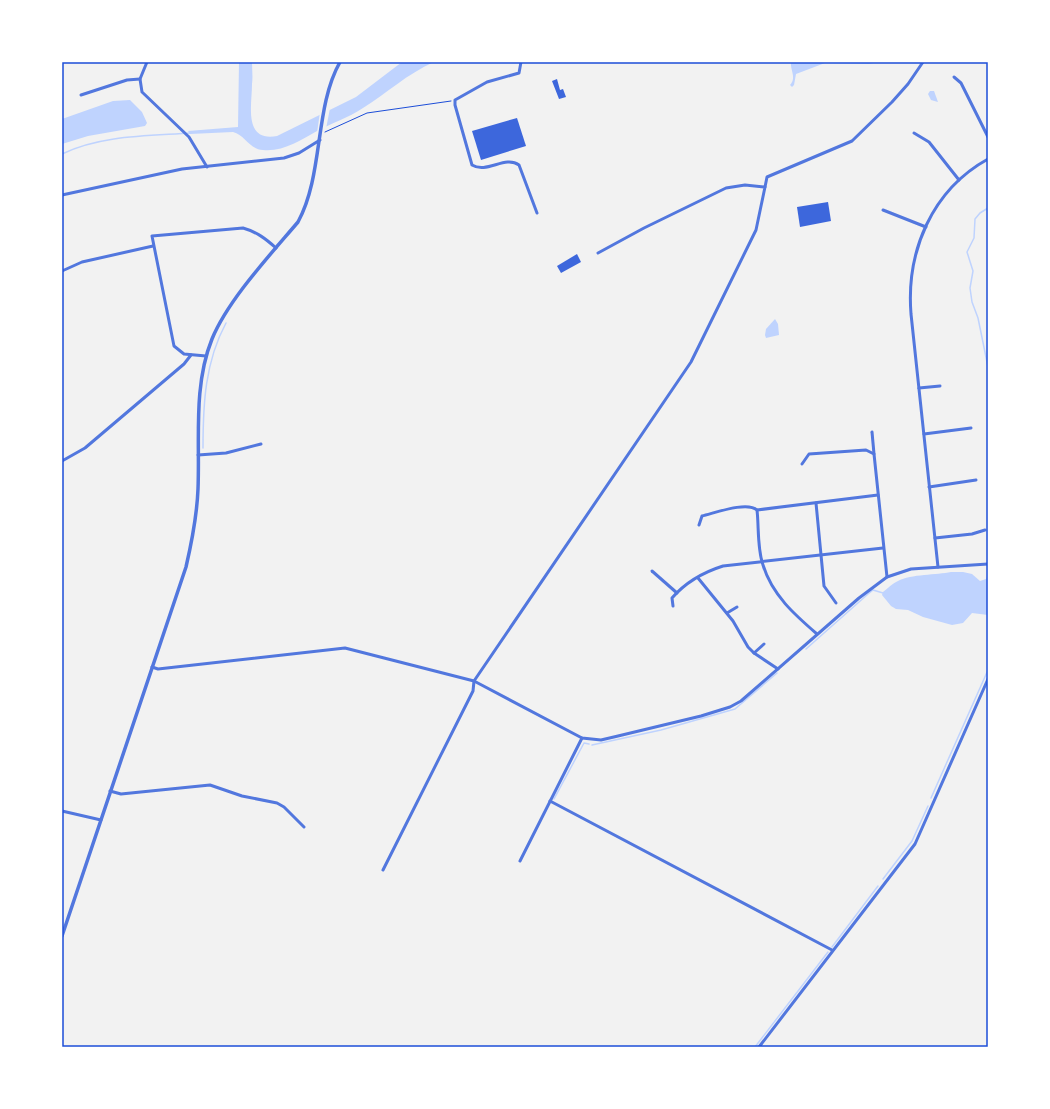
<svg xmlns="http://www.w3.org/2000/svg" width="1050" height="1109" viewBox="0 0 1050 1109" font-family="Figtree,sans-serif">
<rect width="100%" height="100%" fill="#f2f2f2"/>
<g fill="#bfd3fe">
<path d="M 239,62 L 252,62 C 252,69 253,77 252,84 C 252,105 243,142 277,136 L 356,97 L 402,62 L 434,62 C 407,74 387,93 363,108 C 348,118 332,123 317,131 C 301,140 283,152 263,150 C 249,149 245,135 233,132 L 190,134 L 188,131 L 238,127 Z"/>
<path d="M 791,62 L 878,62 L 869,64 L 825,63 L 796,74 L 794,85 L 792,87 L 790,85 C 797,78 790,70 791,62 Z"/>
<path d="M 930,91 L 934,91 L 938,102 L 931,100 L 928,94 Z"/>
<path d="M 130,100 L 142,112 L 147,123 L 145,126 L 88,136 L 62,144 L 62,119 L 113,101 Z"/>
<path d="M 775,319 L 778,324 L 779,335 L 766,338 L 765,335 L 766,329 Z"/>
<path d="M 951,572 L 963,572 L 972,574 L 980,581 L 986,579 L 988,574 L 988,615 L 972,613 L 963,623 L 952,625 L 923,617 L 908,610 L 896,609 L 891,606 L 882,595 L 883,592 C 888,588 893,583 898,581 C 911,574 937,575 951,572 Z"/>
</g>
<path fill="#f2f2f2" d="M 330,108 L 326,129 L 317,133 L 320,112 Z"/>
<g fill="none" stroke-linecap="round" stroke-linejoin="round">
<g stroke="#bfd3fe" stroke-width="1.5">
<path d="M 62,154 C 101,135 149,136 191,133"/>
<path d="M 988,208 L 980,213 L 975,219 L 974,238 L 967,252 L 973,271 L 970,288 L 972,302 L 978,318 L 988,367"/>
<path d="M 203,448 C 203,404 205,362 226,323"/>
<path d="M 806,649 L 868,594 L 873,590 L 883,593"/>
<path d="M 592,745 L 661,730 L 735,709 L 777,673"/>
<path d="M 931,798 L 988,670"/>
<path d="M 554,799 L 584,743 L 589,744"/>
<path d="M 883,879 L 912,841 L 928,806"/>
<path d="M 832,947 L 878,886"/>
<path d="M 755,1047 L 828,952"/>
</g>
</g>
<g fill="#3d67dc">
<path d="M 557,79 L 560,90 L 563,89 L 566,97 L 559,99 L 552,81 Z"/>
<path d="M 517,118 L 526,146 L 481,160 L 472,131 Z"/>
<path d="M 828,202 L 831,221 L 800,227 L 797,207 Z"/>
<path d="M 577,254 L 581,262 L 561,273 L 557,266 Z"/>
</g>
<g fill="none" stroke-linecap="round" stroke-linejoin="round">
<path stroke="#1d4ed8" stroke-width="1" d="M 325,132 L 367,113 L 451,101"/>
<g stroke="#5277de" stroke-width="3">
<path d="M 147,62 L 140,79 L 142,92 L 189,137 L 207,167"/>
<path d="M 521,62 L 519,73 L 487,82 L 455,100 L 455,105 L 472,165 C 487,174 505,155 519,165 L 537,213"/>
<path d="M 954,77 L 961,83 L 988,137"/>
<path d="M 81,95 L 127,80 L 140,79"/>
<path d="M 914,133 L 929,142 L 959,180"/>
<path d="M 765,187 L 767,177 L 852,141 L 892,102 L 908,84 L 923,62"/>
<path d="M 62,195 L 182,169 L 284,158 L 299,153 L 320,140"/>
<path d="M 883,210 L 926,227"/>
<path d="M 62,271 L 82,262 L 153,246"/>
<path d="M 206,356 L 184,354 L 174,346 L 152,236 L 243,228 C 257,232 266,239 276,248"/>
<path d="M 919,388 L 940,386"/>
<path d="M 872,432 L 874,454"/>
<path d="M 924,434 L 971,428"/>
<path d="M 198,455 L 226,453 L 261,444"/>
<path d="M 62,461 L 85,448 L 184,364 L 191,355"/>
<path d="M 802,464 L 809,454 L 866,450 L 874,454 L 887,577"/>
<path d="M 929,487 L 976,480"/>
<path d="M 816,503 L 824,586 L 836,603"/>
<path d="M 757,510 C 759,527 757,548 763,565 C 772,595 795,615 817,634"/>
<path d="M 699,525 L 702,516 C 715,513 747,501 757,510 L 878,495"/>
<path d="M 935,538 L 972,534 L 985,530"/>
<path d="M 938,567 L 911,314 C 906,251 932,190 988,159"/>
<path d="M 652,571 L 677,593"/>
<path d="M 698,578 L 733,621 L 748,647 L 754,653 L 778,669"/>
<path d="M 673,606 L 672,598 C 685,583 704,572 723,566 L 883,548"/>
<path d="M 727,613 L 737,607"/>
<path d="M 754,653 L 764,644"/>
<path d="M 152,667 L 158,669 L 345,648 L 474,681 L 582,738 L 601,740 L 618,736 L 701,716 L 730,707 L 741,701 L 859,598 L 887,577 L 911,569 L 988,564"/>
<path d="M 110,791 L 121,794 L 210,785 L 242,796 L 277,803 L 284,807 L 304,827"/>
<path d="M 550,801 L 832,950"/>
<path d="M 62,811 L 101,820"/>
<path d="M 520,861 L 582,738"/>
<path d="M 383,870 L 473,691 L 474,681 L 691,362 L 756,230 L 765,187 L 745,185 L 726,188 L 644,228 L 598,253"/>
<path d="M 759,1047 L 915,844 L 988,679"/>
</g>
<path stroke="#5277de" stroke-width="3.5" d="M 62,936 L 186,567 C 192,541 197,516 198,489 C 200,440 193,386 212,339 C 228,300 270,255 298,222 C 324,174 314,108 340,62"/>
</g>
<rect width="1050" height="1109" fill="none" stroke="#ffffff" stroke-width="126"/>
<rect x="63" y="63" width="924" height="983" fill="none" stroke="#1d4ed8" stroke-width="1.5"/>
</svg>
